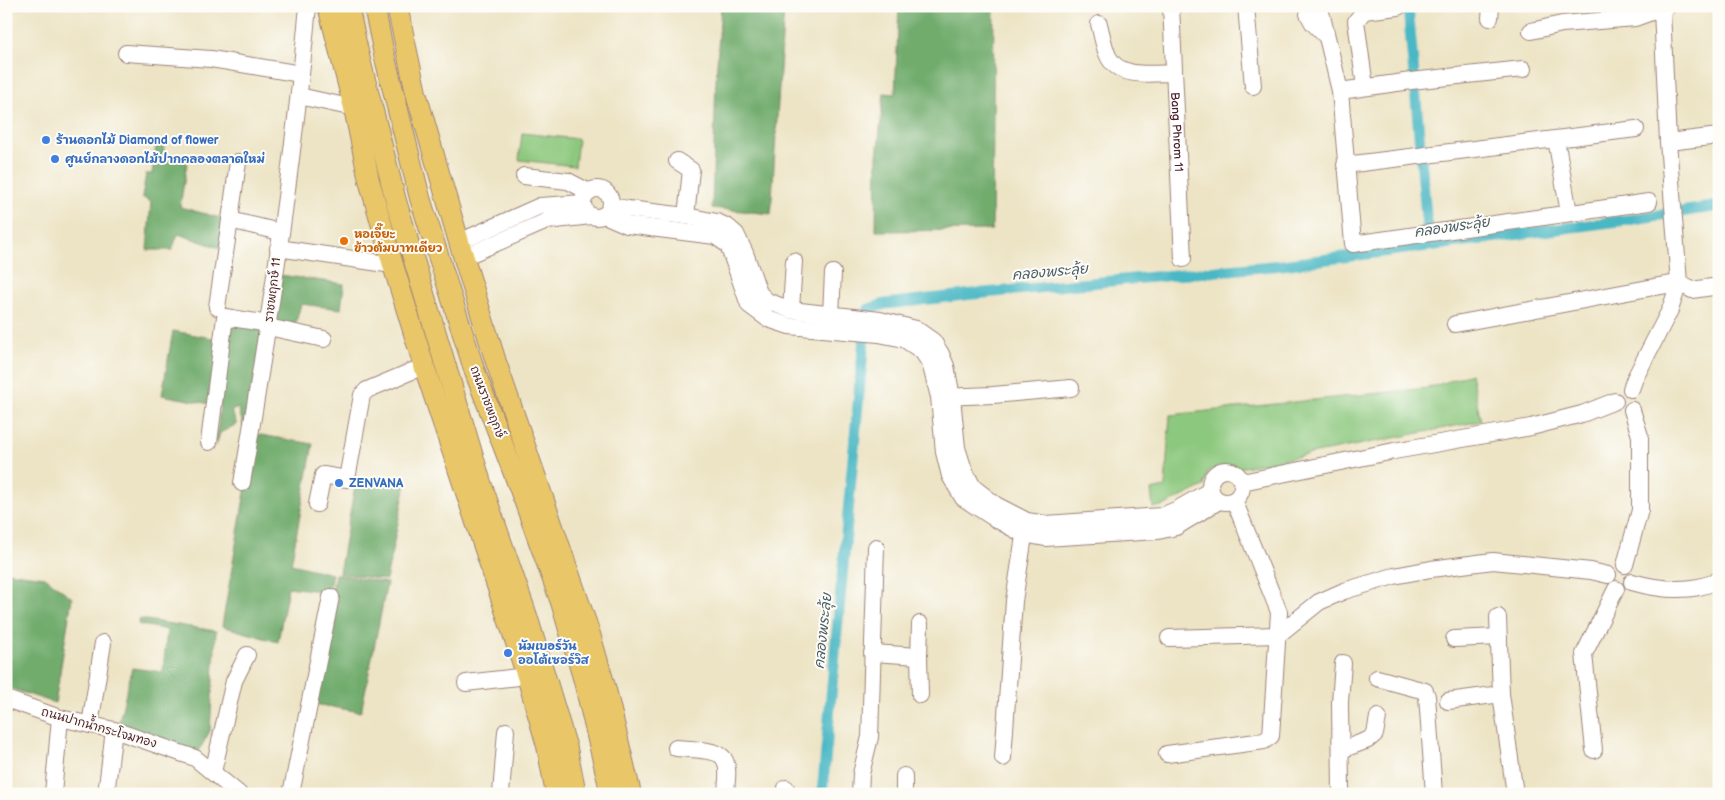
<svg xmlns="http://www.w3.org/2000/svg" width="1725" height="800" viewBox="0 0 1725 800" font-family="'Balsamiq Sans','Playpen Sans Thai',sans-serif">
<rect width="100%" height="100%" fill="#fdfcf7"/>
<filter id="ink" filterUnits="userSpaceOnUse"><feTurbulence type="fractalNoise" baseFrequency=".02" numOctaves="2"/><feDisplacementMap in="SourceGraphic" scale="10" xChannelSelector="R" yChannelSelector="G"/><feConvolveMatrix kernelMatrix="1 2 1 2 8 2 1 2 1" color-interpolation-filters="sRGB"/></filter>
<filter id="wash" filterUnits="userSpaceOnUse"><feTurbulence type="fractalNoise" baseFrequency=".0096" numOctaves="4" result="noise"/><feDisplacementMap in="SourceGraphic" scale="20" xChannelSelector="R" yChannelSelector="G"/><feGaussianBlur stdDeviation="1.12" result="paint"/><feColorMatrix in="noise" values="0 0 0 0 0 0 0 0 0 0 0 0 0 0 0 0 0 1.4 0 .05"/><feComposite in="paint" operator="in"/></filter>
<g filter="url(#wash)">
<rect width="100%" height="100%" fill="#ede4c5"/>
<g fill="#8cc87e" stroke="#6b7454">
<path d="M 522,133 L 578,139 L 575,166 L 519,160 Z"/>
<path d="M 1471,374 L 1481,421 L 1244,467 C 1230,468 1220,465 1208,472 L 1204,486 L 1165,505 L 1153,508 L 1151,490 L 1165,487 L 1170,415 L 1428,388 Z"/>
</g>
<g fill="#71ac6d" stroke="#5e664c">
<path d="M 721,6 L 784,6 L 771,214 L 712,208 L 716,79 Z"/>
<path d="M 899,6 L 994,6 L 992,230 L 876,231 L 877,157 L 884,93 L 895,94 Z"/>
<path d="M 156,145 L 164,147 L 163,158 L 187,163 L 180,207 L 224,219 L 220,248 L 178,234 L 172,250 L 147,250 L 151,202 L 142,197 L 146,174 L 152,174 Z"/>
<path d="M 280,275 L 344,284 L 341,309 L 301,304 L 294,329 L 274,323 Z"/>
<path d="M 228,322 L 264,327 L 246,434 L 238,408 L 231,411 L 237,424 L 220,433 L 216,446 Z"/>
<path d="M 173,331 L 218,339 L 210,404 L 162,395 Z"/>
<path d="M 255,434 L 313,444 L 291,564 L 332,574 L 328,592 L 288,587 L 278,642 L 222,626 Z"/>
<path d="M 356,480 L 406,484 L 386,580 L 339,573 Z"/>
<path d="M 6,572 L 45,577 L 72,598 L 55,703 L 6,687 Z"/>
<path d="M 335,574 L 387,583 L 361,712 L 314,704 Z"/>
<path d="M 140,619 L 216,631 L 210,731 L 197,754 L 118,726 L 132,668 L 163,672 L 167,630 L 138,624 Z"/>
</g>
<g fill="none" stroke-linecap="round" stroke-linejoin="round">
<g stroke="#49b7c4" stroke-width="11">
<path d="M 1408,6 L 1428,239"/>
<path d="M 822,794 L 864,339 L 869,309 L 885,304 L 973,294 L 1282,265 L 1627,220 L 1719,206"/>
</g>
</g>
</g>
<g filter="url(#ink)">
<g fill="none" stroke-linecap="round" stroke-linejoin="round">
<g stroke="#9c8278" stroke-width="18">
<g id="minor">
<path id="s1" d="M 1171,6 L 1183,259"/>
<path d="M 1246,6 L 1253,86"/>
<path d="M 1320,8 L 1340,91 L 1353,244 L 1649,202"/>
<path d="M 1308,14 L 1313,23 L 1325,35"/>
<path d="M 1490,18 L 1491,6"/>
<path d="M 1099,24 C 1102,35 1104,49 1109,58 C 1121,79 1153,73 1174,73"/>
<path d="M 1531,31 L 1562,24 L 1635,18 L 1668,6"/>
<path d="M 126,53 L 211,59 L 301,74"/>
<path d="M 1365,87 L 1356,21 L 1364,11 L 1398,7"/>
<path d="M 1340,91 L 1411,81 L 1523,69"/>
<path d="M 299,96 L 354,108"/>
<path d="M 1556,139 L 1569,213"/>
<path d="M 1668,142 L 1719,136"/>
<path d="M 677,161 L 691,170 L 686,216"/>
<path d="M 1345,165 L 1636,129"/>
<path d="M 524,176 L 568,181 L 589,192"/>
<circle cx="597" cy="203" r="14"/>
<path d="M 611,206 L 628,209 L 686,216 L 717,222 L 728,227 L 736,234 L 745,253 L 759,293 L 767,301 L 791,310 L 880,320 L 916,329 L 933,341 L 941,354 L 946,366 L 952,397 L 957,448 L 964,470 L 973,487 L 996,505 L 1027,521 L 1046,524 L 1161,516 L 1176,510 L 1211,490"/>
<path d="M 604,215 L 627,225 L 715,236 L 728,245 L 749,305 L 768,319 L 789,326 L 879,334 L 904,339 L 922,351 L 930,363 L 939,397 L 944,452 L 950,476 L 963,498 L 994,518 L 1023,534 L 1045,538 L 1158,531 L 1176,527 L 1219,501"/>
<path d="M 230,220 L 238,162"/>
<path d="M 459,242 L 540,206 L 583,203"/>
<path d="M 278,248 L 393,265"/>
<path d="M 464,257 L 547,221 L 591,216"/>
<path d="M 217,307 L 230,220 L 280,232"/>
<path d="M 791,310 L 794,261"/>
<path d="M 831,314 L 833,273"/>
<path d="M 1455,324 L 1654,287 L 1679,283 L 1692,290 L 1719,286"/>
<path d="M 268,327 L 324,339"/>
<path d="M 1631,389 L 1635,378 L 1670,310 L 1679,283 L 1668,142 L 1662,10"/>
<path d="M 941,397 L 993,395 L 1071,388"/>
<path d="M 209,442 L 225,317 L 269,324"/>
<circle cx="1226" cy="486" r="16"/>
<path d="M 1242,482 L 1394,451 L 1531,427 L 1582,414 L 1615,401"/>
<path d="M 242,483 C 269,325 293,166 308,6"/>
<path d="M 317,504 L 323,475 L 347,479 L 362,395 L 367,390 L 424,366"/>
<path d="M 1625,565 L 1640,510 L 1640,436 L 1632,410"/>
<path d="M 1632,582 C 1660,590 1691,594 1719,580"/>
<path d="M 1498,617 L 1501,694 L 1515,794"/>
<path d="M 1169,638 L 1278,635 L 1319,602 L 1344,591 L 1394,576 L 1431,569 L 1493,561 L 1591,571 L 1608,575"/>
<path d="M 1454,639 L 1499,637"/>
<path d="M 872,653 L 919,656 L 920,624"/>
<path d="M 919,656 L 920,695"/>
<path d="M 1377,678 L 1425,691 L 1427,696 L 1434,794"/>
<path d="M 466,683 L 527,676"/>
<path d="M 6,699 L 60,718 L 114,730 L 195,758 L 239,794"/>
<path d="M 1448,701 L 1501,694"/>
<path d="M 90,725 L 103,643"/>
<path d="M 676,748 C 687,749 719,749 724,759 C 730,768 726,784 726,794"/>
<path d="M 1341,750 L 1368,740 L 1375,734 L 1378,717"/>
<path d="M 1594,750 L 1584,654 L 1616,589"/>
<path d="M 1167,754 L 1264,741 L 1271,736 L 1279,612 L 1234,500"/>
<path d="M 1003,758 L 1014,601 L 1026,523"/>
<path d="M 213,772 L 234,681 L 247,655"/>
<path d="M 786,788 L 786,794"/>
<path d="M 53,794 L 60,718"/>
<path d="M 106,794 L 114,730"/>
<path d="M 291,794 L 331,597"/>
<path d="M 501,794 L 506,731"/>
<path d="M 860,794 L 861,774 L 870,737 L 876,547"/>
<path d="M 904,794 L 904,776"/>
<path d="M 1341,794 L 1340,702 L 1343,663"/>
</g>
</g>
<g stroke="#9c8278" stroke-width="22">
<g id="major">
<path d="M 328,6 L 354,108 L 369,180 L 393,265 L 424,366 L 527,676 L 547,746 L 556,794"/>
<path d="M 348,6 L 359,56 L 396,201 L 481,483 L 527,616 L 567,749 L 576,794"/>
<path d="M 374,6 L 384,54 L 420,198 L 475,372 L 524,500 L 561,602 L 584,681 L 611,794"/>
<path d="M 397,6 L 416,93 L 459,242 L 496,362 L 589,631 L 606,690 L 631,794"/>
</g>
</g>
<use href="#minor" stroke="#fff" stroke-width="16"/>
<use href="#major" stroke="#e9c769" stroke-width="20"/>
</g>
</g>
<g fill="#3f7fe0" stroke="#fdfcf7" stroke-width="2">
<circle cx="46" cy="140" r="5"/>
<circle cx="55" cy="159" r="5"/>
<circle cx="339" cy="483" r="5"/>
<circle cx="508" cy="653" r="5"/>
</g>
<circle fill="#e8710a" stroke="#fdfcf7" stroke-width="2" cx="344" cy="241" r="5"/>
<g text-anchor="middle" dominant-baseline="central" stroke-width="4" stroke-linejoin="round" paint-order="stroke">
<g font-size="12" fill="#4a1f2b" stroke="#fdfcf7">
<text stroke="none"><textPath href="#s1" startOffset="126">Bang Phrom 11</textPath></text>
<text transform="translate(273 290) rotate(-83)">ราชพฤกษ์ 11</text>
<text transform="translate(487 402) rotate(69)">ถนนราชพฤกษ์</text>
<text transform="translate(99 728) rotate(16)">ถนนปากน้ำกระโจมทอง</text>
</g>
<g font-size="12" font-weight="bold" fill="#366cbe" stroke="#fdfcf7" text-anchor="start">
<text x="56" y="140">ร้านดอกไม้ Diamond of flower</text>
<text x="65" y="159">ศูนย์กลางดอกไม้ปากคลองตลาดใหม่</text>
<text x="349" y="483">ZENVANA</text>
<text x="518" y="646">นัมเบอร์วัน<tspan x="518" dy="14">ออโต้เซอร์วิส</tspan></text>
</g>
<g font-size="12" font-weight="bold" fill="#c56008" stroke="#fdfcf7" text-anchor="start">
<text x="354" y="234">หอเจี๊ยะ<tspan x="354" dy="14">ข้าวต้มบาทเดียว</tspan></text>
</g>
<g font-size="14" font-style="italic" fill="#4a5c68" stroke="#fdfcf7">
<text transform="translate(1452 227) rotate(-8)">คลองพระลุ้ย</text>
<text transform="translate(1050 272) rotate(-5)">คลองพระลุ้ย</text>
<text transform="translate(823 631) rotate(-84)">คลองพระลุ้ย</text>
</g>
</g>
<rect width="1725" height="800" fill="none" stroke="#fdfcf7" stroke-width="25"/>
</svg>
